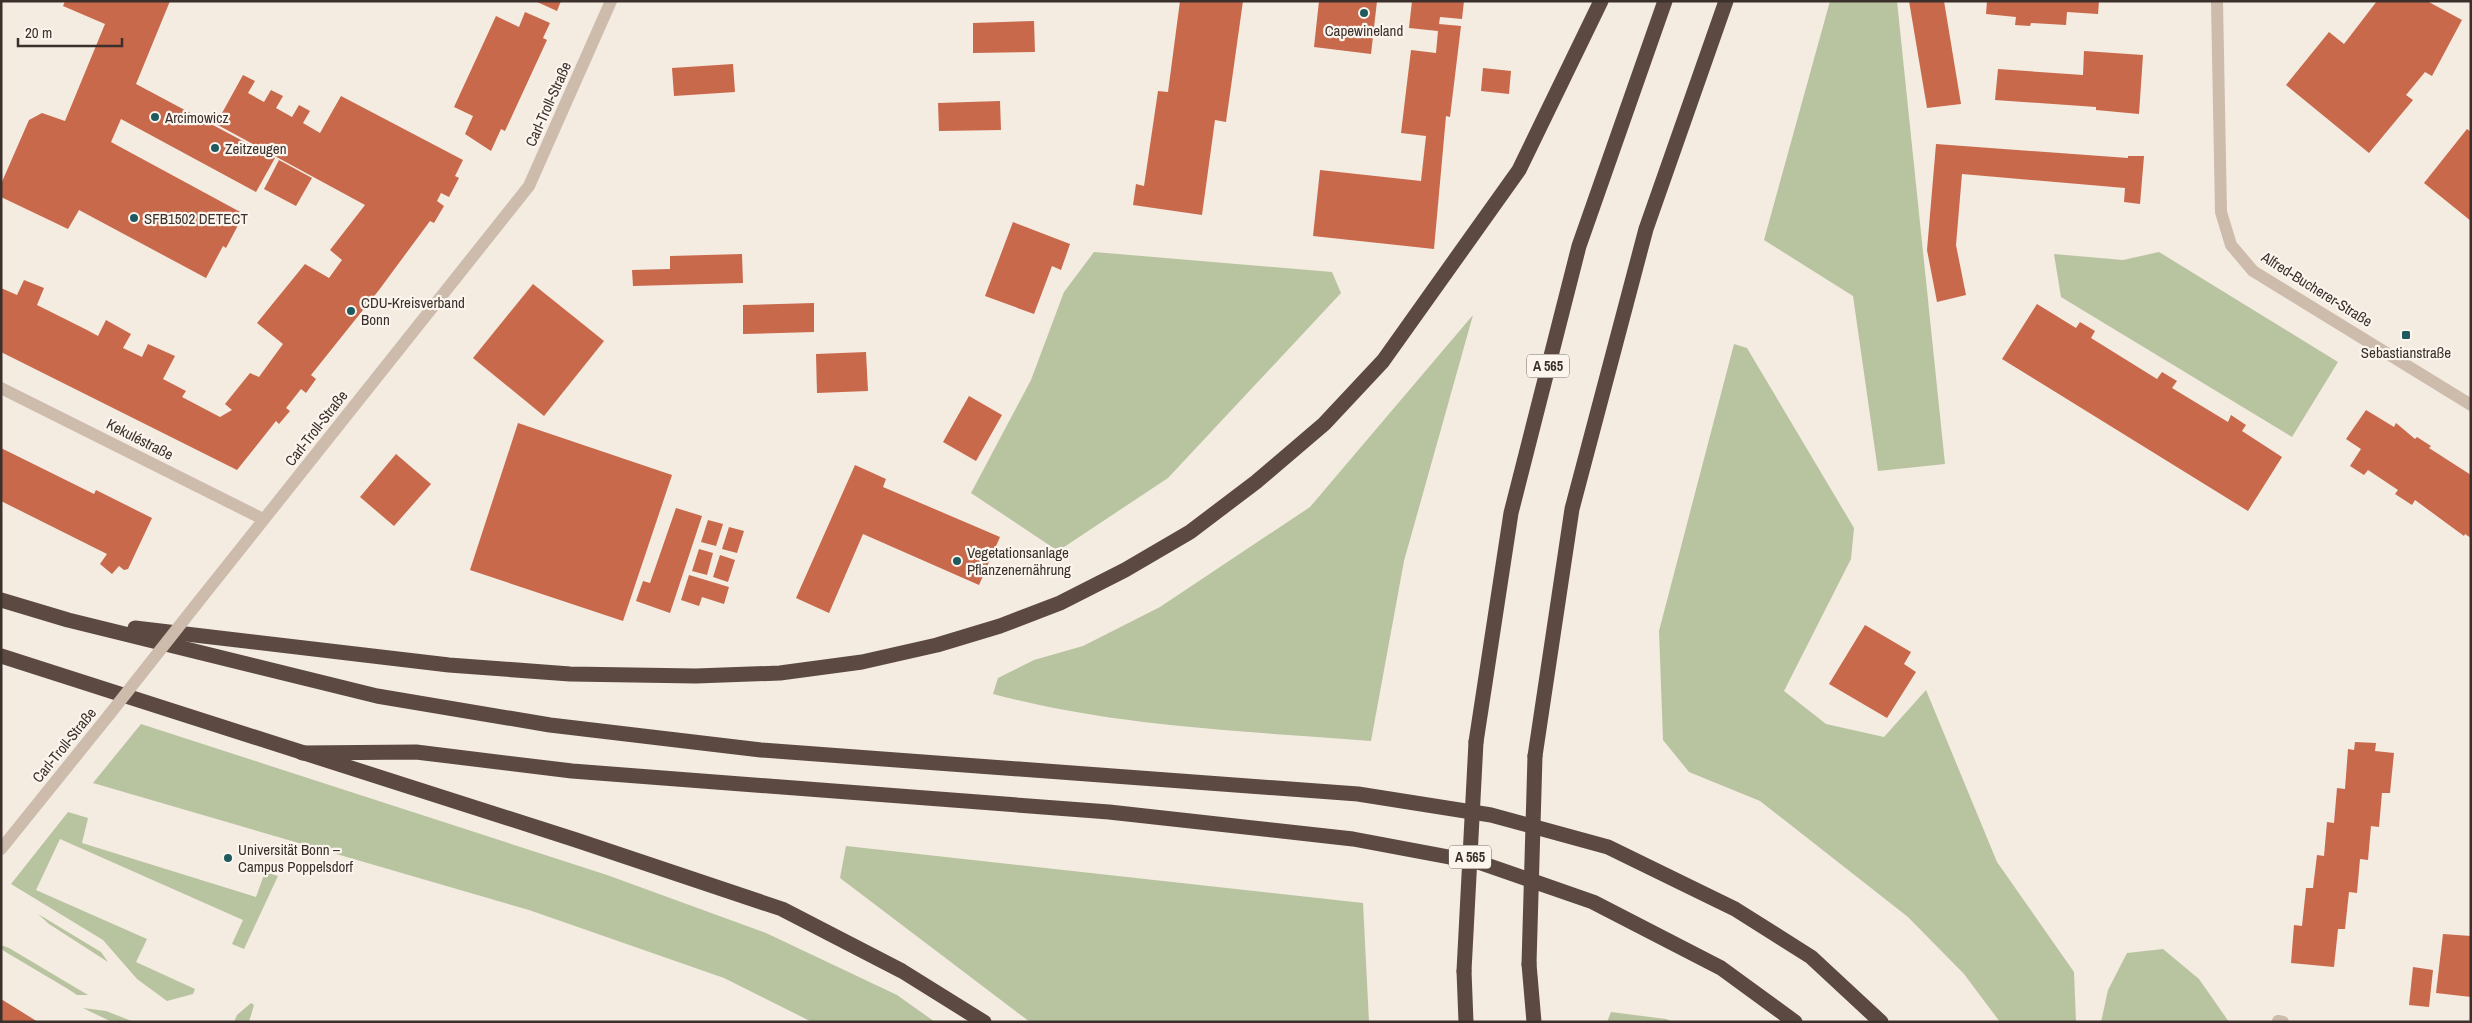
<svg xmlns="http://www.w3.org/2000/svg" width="2472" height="1023" viewBox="0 0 2472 1023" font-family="'Archivo Narrow',sans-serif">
<rect width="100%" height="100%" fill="#f4ebe1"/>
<g fill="#b8c4a0">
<path d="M 1830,1 L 1897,1 L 1945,464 L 1878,471 L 1853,296 L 1764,240 Z"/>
<path d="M 1094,252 L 1332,272 L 1341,293 L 1168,478 L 1058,551 L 971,493 L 1031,380 L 1064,292 Z"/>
<path d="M 2159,252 L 2338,362 L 2292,437 L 2061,297 L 2054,254 L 2123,260 Z"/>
<path d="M 1473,315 L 1404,561 L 1371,741 C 1245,731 1116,727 993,694 L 998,678 L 1034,660 L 1083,646 L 1160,607 L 1310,507 Z"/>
<path d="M 1734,344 L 1747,348 L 1854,528 L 1851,559 L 1784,691 L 1826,724 L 1884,737 L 1926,690 L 1997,862 L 2074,972 L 2076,1022 L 2000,1022 L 1964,974 L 1908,917 L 1760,801 L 1689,772 L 1663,740 L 1659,631 Z"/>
<path d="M 141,724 L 607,875 L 766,933 L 897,995 L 935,1022 L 812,1022 L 724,978 L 529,910 L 93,783 Z"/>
<path d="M 68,812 L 88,818 L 82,843 L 256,897 L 265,872 L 278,876 L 244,949 L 232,944 L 243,920 L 60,839 L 36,890 L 147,939 L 136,962 L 195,989 L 193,994 L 167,1001 L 137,979 L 103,940 L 11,884 Z"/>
<path d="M 846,846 L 1363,903 L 1369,1022 L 1030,1022 L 840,878 Z"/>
<path d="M 38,914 L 101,952 L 108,962 L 49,924 Z"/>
<path d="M 1,945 L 9,948 L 88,995 L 77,995 L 68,989 L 9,954 L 1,949 Z"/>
<path d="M 2163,949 L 2199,979 L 2229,1022 L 2101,1022 L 2108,990 L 2127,953 Z"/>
<path d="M 251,1003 L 254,1005 L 249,1022 L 234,1022 L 237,1015 Z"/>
<path d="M 83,1008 L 106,1011 L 134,1022 L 112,1022 Z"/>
<path d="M 1611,1012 L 1666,1019 L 1673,1022 L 1607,1022 Z"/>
</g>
<g fill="#c8694b">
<path d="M 65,1 L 170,1 L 136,84 L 275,158 L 256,192 L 121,119 L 111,142 L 244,214 L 226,248 L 223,246 L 206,278 L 79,210 L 68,229 L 1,197 L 1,184 L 29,120 L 42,113 L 65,121 L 105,24 L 63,6 Z"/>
<path d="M 535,1 L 561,1 L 557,11 Z"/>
<path d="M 1180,1 L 1243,1 L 1226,122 L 1215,120 L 1202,215 L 1133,205 L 1136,184 L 1144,186 L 1158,91 L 1168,92 Z"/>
<path d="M 1319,1 L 1377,1 L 1371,54 L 1314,47 Z"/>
<path d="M 1412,1 L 1464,1 L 1462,19 L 1440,17 L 1439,24 L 1461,26 L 1450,117 L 1446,116 L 1434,249 L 1313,236 L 1320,170 L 1421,181 L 1426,136 L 1401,133 L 1407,83 L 1411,50 L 1436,53 L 1438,31 L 1409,28 Z"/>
<path d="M 1909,1 L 1944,1 L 1961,104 L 1927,108 Z"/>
<path d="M 1987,1 L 2099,1 L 2098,14 L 2067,12 L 2066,25 L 2031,23 L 2030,26 L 2015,25 L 2016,17 L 1986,14 Z"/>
<path d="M 2377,1 L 2427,1 L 2462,20 L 2432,76 L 2425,72 L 2406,95 L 2413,100 L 2369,153 L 2286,85 L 2329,32 L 2344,44 Z"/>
<path d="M 525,12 L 550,23 L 543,38 L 547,40 L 505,131 L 501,129 L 491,151 L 465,134 L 473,116 L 454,107 L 496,16 L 519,27 Z"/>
<path d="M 1034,21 L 1035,52 L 973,53 L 973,23 Z"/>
<path d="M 2084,51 L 2143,55 L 2139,114 L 2096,110 L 2096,107 L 1995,100 L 1998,69 L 2083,75 Z"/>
<path d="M 733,64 L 735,92 L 674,96 L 672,68 Z"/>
<path d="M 1483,68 L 1511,71 L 1509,94 L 1481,91 Z"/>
<path d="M 243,75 L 255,81 L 248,93 L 264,102 L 271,90 L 283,96 L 276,108 L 292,117 L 299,105 L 310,111 L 303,123 L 320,133 L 341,96 L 463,160 L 455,176 L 459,178 L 449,197 L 441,193 L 437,201 L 444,206 L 434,223 L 430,221 L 379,290 L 311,375 L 316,379 L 306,393 L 301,389 L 286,408 L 290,411 L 279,424 L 276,421 L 237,470 L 1,352 L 1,288 L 17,295 L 24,280 L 44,288 L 37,305 L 87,330 L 98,336 L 106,320 L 131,334 L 123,348 L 142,357 L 148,344 L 175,356 L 163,379 L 186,391 L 182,397 L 220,417 L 232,410 L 225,404 L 250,373 L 259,377 L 283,344 L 257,323 L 305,264 L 329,278 L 342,260 L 330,250 L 365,205 L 216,124 Z"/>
<path d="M 1000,101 L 1001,130 L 939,131 L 938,103 Z"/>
<path d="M 2467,129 L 2471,132 L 2471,221 L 2424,183 Z"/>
<path d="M 1936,144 L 2128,158 L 2128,156 L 2144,156 L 2140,204 L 2124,202 L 2125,188 L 1962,174 L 1956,245 L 1966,295 L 1937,302 L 1927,250 Z"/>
<path d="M 279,160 L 312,178 L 296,206 L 264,189 Z"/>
<path d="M 1013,222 L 1070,244 L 1061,270 L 1052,266 L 1034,314 L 985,296 Z"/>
<path d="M 742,254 L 743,283 L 633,286 L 632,270 L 670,269 L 670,256 Z"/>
<path d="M 533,284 L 604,341 L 544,416 L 473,358 Z"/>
<path d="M 814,303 L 814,332 L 743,334 L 743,305 Z"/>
<path d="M 2037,304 L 2076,328 L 2080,322 L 2095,331 L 2091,338 L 2157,379 L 2162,372 L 2177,381 L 2172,388 L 2228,422 L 2231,415 L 2246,425 L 2242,431 L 2282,457 L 2248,511 L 2002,359 Z"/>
<path d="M 866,352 L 868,391 L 817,393 L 816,354 Z"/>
<path d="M 969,396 L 1002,415 L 976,461 L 943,442 Z"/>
<path d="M 2366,410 L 2394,427 L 2396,423 L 2415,439 L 2417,437 L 2431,446 L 2429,448 L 2471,475 L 2471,538 L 2465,534 L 2464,536 L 2415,500 L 2412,505 L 2395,494 L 2398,490 L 2368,470 L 2364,475 L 2350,466 L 2361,449 L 2346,439 Z"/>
<path d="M 518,423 L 672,475 L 623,621 L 470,570 Z"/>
<path d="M 1,448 L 94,494 L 96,490 L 152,518 L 128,569 L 124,570 L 119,566 L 112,574 L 100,564 L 107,554 L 1,501 Z"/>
<path d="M 396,454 L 431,484 L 394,526 L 360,497 Z"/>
<path d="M 855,465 L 886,479 L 883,487 L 1000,537 L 979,585 L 863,534 L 829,613 L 796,598 Z"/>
<path d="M 676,508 L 702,516 L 670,613 L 636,601 L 643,581 L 650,583 Z"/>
<path d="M 708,520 L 723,524 L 716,546 L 701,542 Z"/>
<path d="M 729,527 L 744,531 L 737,553 L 722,549 Z"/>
<path d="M 699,549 L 713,553 L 707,575 L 692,571 Z"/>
<path d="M 720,555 L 735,560 L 728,582 L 713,577 Z"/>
<path d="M 689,575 L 729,587 L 724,604 L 702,597 L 699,606 L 681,600 Z"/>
<path d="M 1865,625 L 1911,652 L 1904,664 L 1916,672 L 1887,718 L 1829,684 Z"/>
<path d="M 2355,742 L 2376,743 L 2375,751 L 2394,753 L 2390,793 L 2382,793 L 2379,827 L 2371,826 L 2368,860 L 2360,859 L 2357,893 L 2349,892 L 2345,929 L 2338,929 L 2334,967 L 2291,963 L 2294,925 L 2302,926 L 2306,888 L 2313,888 L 2317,855 L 2324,856 L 2327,822 L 2334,823 L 2337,788 L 2345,789 L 2348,749 L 2354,750 Z"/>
<path d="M 2443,934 L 2471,936 L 2471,997 L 2436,993 Z"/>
<path d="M 2413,967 L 2433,970 L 2429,1007 L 2409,1005 Z"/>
<path d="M 1,999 L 38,1022 L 1,1022 Z"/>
</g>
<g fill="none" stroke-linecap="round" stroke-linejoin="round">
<g stroke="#cdbbac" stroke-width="12">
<path d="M 2217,1 L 2221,212 L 2231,245 L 2253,271 L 2471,405"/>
<path d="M 1,388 L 263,519"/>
<path d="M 195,606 L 529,186 L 611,1"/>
<path d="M 1,849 L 109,715"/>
<path d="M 2278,1021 L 2283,1022"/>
</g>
<g stroke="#5c4a42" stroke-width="15">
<path d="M 1,600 L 68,620 L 377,696 L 550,725 L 761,750 L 1358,794 L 1491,815 L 1608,847 L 1735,909 L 1811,957 L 1881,1022"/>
<path d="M 135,628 L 449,665 L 570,674 L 696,676 L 780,673 L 862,662 L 937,645 L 1000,626 L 1060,603 L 1125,570 L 1190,532 L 1256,482 L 1324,424 L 1383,361 L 1519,170 L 1601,1"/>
<path d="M 1,656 L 576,840 L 782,909 L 902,971 L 984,1022"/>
<path d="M 1476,742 L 1511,513 L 1579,246 L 1665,1"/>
<path d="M 302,753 L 416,752 L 572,771 L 1109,812 L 1353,839 L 1481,863 L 1593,902 L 1721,968 L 1795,1022"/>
<path d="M 1535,756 L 1572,509 L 1646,229 L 1726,1"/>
<path d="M 1529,964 L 1534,1022"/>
<path d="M 1464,971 L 1466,1022"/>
</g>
<path stroke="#cdbbac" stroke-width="12" d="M 109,715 L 195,606"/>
<g stroke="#5c4a42" stroke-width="15">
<path d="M 1529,964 L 1535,756"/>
<path d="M 1464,971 L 1476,742"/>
</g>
</g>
<g fill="#1f5a5e" stroke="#fbf5ee" stroke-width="2">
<circle cx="1364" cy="13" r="5"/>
<circle cx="155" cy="117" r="5"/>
<circle cx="215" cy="148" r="5"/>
<circle cx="134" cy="218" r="5"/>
<circle cx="351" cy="311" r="5"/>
<rect x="2401" y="330" width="10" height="10" rx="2.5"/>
<circle cx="957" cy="561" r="5"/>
<circle cx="228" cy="858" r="5"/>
</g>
<g text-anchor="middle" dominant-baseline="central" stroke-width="4.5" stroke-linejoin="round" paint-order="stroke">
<g fill="#fbf5ee" stroke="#756b66" stroke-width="1">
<rect x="1527" y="354.5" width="42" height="23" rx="4"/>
<rect x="1449" y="845.5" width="42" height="23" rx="4"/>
</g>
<g font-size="14" font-weight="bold" fill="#3b302b">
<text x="1548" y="366">A 565</text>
<text x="1470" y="857">A 565</text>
</g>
<g font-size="15" fill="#3b302b" stroke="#fbf5ee" text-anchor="start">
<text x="1364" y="30" text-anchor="middle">Capewineland</text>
<text x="165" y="117">Arcimowicz</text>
<text x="225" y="148">Zeitzeugen</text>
<text x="144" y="218">SFB1502 DETECT</text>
<text x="361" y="302">CDU-Kreisverband<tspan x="361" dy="17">Bonn</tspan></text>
<text x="2406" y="352" text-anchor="middle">Sebastianstraße</text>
<text x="967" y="552">Vegetationsanlage<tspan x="967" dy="17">Pflanzenernährung</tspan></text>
<text x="238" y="849">Universität Bonn –<tspan x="238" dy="17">Campus Poppelsdorf</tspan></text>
</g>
<g font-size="15" fill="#3b302b" stroke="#fbf5ee">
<text transform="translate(548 104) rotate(-66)">Carl-Troll-Straße</text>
<text transform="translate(2317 289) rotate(32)">Alfred-Bucherer-Straße</text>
<text transform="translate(316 428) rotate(-52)">Carl-Troll-Straße</text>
<text transform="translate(140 439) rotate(27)">Kekuléstraße</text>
<text transform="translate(64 745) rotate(-51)">Carl-Troll-Straße</text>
</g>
</g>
<rect width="2472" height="1023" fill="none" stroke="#3b302b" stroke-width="5"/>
<path d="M18 38v8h104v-8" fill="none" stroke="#3b302b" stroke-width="2.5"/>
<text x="25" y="38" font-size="15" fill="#3b302b" stroke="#fbf5ee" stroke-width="4" paint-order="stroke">20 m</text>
</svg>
